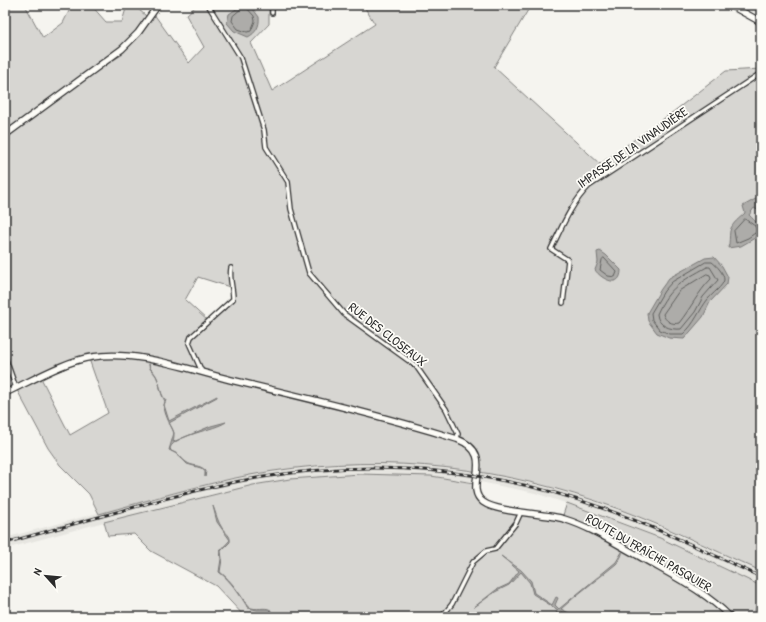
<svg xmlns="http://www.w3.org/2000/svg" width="766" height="622" viewBox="0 0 766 622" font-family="'Patrick Hand',sans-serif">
<rect width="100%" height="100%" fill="#f5f4ef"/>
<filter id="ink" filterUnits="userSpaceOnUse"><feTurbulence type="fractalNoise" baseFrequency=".025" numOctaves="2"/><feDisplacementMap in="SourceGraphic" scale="8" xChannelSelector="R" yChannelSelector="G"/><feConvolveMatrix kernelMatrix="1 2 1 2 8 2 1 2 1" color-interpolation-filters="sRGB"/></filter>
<g filter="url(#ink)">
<g fill="#e6e5e0">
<path d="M 346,464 L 400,464 L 476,470 L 474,483 L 430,476 L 360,474 L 290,479 L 253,485 L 104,522 L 5,549 L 5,538 L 191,488 L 250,475 L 296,468 Z"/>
<path d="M 482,471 L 566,492 L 624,511 L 761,571 L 761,586 L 660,538 L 599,514 L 535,493 L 480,482 Z"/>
</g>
<g fill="#d7d6d2" stroke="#81807e" fill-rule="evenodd">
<path d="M 5,5 L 25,5 L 43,38 L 63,23 L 72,5 L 91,5 L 106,22 L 122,22 L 127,5 L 137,5 L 137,8 L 146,16 L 151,10 L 189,63 L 204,47 L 186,15 L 197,5 L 269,5 L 269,24 L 251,43 L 272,91 L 375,24 L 363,5 L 531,5 L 494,67 L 600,164 L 673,112 L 726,71 L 761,69 L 761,571 C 707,547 653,520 596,501 C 483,463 367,453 250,475 C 199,485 149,500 99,514 L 89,494 L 60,465 L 48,448 L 16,388 L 18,386 L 5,356 ZM 123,54 L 82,80 L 82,79 L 99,61 L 103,65 ZM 198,277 L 233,288 L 233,299 L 208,321 L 185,300 ZM 89,359 L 108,413 L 70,435 L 41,378 Z"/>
<path d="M 360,474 L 431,476 L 474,483 L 486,504 L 562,518 L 567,503 L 660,538 L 761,586 L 761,593 L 753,617 L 245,617 L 216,586 L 151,551 L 134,534 L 108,536 L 104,522 L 253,485 L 290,479 Z"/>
</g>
<g fill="#adaca9" stroke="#797877">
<path d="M 242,5 L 250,5 L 259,17 C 260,26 256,33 248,37 L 234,31 L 227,23 L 229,14 Z"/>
<path d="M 761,196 L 761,212 L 754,208 L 749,215 C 756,222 761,225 760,235 L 741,246 L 728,248 C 730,242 729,237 730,231 C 732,223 740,218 745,213 L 743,206 Z"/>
<path d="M 600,251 L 606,255 L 621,270 C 621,289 602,280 595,270 L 598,262 L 597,252 Z"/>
<path d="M 714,257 L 722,266 L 728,277 L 727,284 L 710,302 L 703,317 L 684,339 L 669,338 L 657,333 L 648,321 L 647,313 L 661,289 L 669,278 L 705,258 Z"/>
<path d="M 149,364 L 150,368 C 163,380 157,392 166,400 L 164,405 L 169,421 L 217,396 L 217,397 L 169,423 C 174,431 175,433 173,442 L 211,426 L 226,422 C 215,430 175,435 170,448 L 171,451 C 178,454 180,458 186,462 C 192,467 200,464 206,471 L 205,477 L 205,471 L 201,468 L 187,464 L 178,454 L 169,450 L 174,433 C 171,425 161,410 165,401 C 160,394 161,386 157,378 C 155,372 149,371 149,364 Z"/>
<path d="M 213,506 C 216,514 218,522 222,528 C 226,534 231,535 230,542 L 221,551 L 222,559 L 220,572 C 232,581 240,595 249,607 C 257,611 264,606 271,610 L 269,617 L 270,611 L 269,610 L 257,610 L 248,608 C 240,595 231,581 219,572 L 221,559 L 220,551 L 230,540 L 217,522 Z"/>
<path d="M 622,552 C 623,554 619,561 616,564 C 598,579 578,593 561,609 L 577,617 L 560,611 L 554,617 L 558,610 L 533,594 L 530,583 L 521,572 L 509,585 L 495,592 L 473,608 L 496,590 L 509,584 L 519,571 L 501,556 L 521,570 L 531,581 L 534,593 L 552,605 L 556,597 L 558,598 L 555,605 L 559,609 L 616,562 Z"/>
</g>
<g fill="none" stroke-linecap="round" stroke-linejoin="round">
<g stroke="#5f5f5d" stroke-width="1">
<path d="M 245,6 L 254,16 L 255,21 L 251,31 L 247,32 L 238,29 L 232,21 L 233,16 Z"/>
<path d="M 745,219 L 755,226 L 758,231 L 748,238 L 736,243 L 734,231 Z"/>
<path d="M 604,258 L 617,272 L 615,277 L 608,276 L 600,270 L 602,260 Z"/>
<path d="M 706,262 L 712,262 C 717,266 724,273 724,280 C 723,286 712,294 708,299 C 699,310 695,324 683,334 L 670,334 L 660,330 L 652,320 L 651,313 L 664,291 L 672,282 Z"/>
<path d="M 707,267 L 710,267 L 718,280 L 703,297 L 695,312 L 681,329 C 670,330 658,326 657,314 C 669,287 682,281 707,267 Z"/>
<path d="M 707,274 L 710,275 L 711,279 C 698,292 691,308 679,323 C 672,325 665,321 663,314 L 679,291 Z"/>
</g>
<g stroke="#2b2b2b" stroke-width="6">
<g id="street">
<path d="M 208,5 L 241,58 L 264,130 L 266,147 L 288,182 L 291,209 L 309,273 L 344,314 L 416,366 L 446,409 L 458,434 L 457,439"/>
<path d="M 272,5 L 272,13"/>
<path d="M 563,303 L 568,260 L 551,249 C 562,227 571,204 589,186 L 761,73"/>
<path d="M 5,357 L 16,388"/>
<path d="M 202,372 L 189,343 L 191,337 L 233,299 C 233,288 229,279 231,268"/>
<path d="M 444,614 L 452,604 L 473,562 L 486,551 L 495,549 L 516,523 L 521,512"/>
</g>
</g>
<g stroke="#2b2b2b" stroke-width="8">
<g id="secondary">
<path d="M 730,5 L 761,22"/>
<path d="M 5,135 L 122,49 L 138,33 L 158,5"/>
<path d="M 5,393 C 29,382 67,360 92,357 C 138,350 186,369 231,380 C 307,398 383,416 457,439 C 498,455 462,486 483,502 C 498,513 544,513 564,519 C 590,527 613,542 637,555 C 669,574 704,590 730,617"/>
</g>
</g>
<use href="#street" stroke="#fdfcf7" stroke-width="3.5"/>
<use href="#secondary" stroke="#fdfcf7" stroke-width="5.5"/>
<g stroke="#2b2b2b" stroke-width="3">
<path id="rail" d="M 5,543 C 51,530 96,518 142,505 C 180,495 218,484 257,478 C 373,458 491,468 602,508 C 656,527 709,553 761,577"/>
</g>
<use href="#rail" stroke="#fdfcf7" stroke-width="1.5" stroke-dasharray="4.5" stroke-linecap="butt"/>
</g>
</g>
<g text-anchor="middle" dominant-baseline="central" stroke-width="3.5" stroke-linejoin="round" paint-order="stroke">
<g font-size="13" fill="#2b2b2b" stroke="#fdfcf7">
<text transform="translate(632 147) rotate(-35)">IMPASSE DE LA VINAUDIÈRE</text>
<text transform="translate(388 334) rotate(38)">RUE DES CLOSEAUX</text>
<text transform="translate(649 552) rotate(30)">ROUTE DU FRAÎCHE PASQUIER</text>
</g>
</g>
<rect width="766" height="622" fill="none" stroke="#fdfcf7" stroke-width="20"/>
<rect x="10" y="10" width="746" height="602" fill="none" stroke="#2b2b2b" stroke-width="1.5" filter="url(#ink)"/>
<g transform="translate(46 576) rotate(297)" stroke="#fdfcf7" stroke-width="3" paint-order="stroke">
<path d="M0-3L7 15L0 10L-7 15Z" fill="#2b2b2b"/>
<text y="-6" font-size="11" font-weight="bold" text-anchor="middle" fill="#2b2b2b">N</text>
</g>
</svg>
